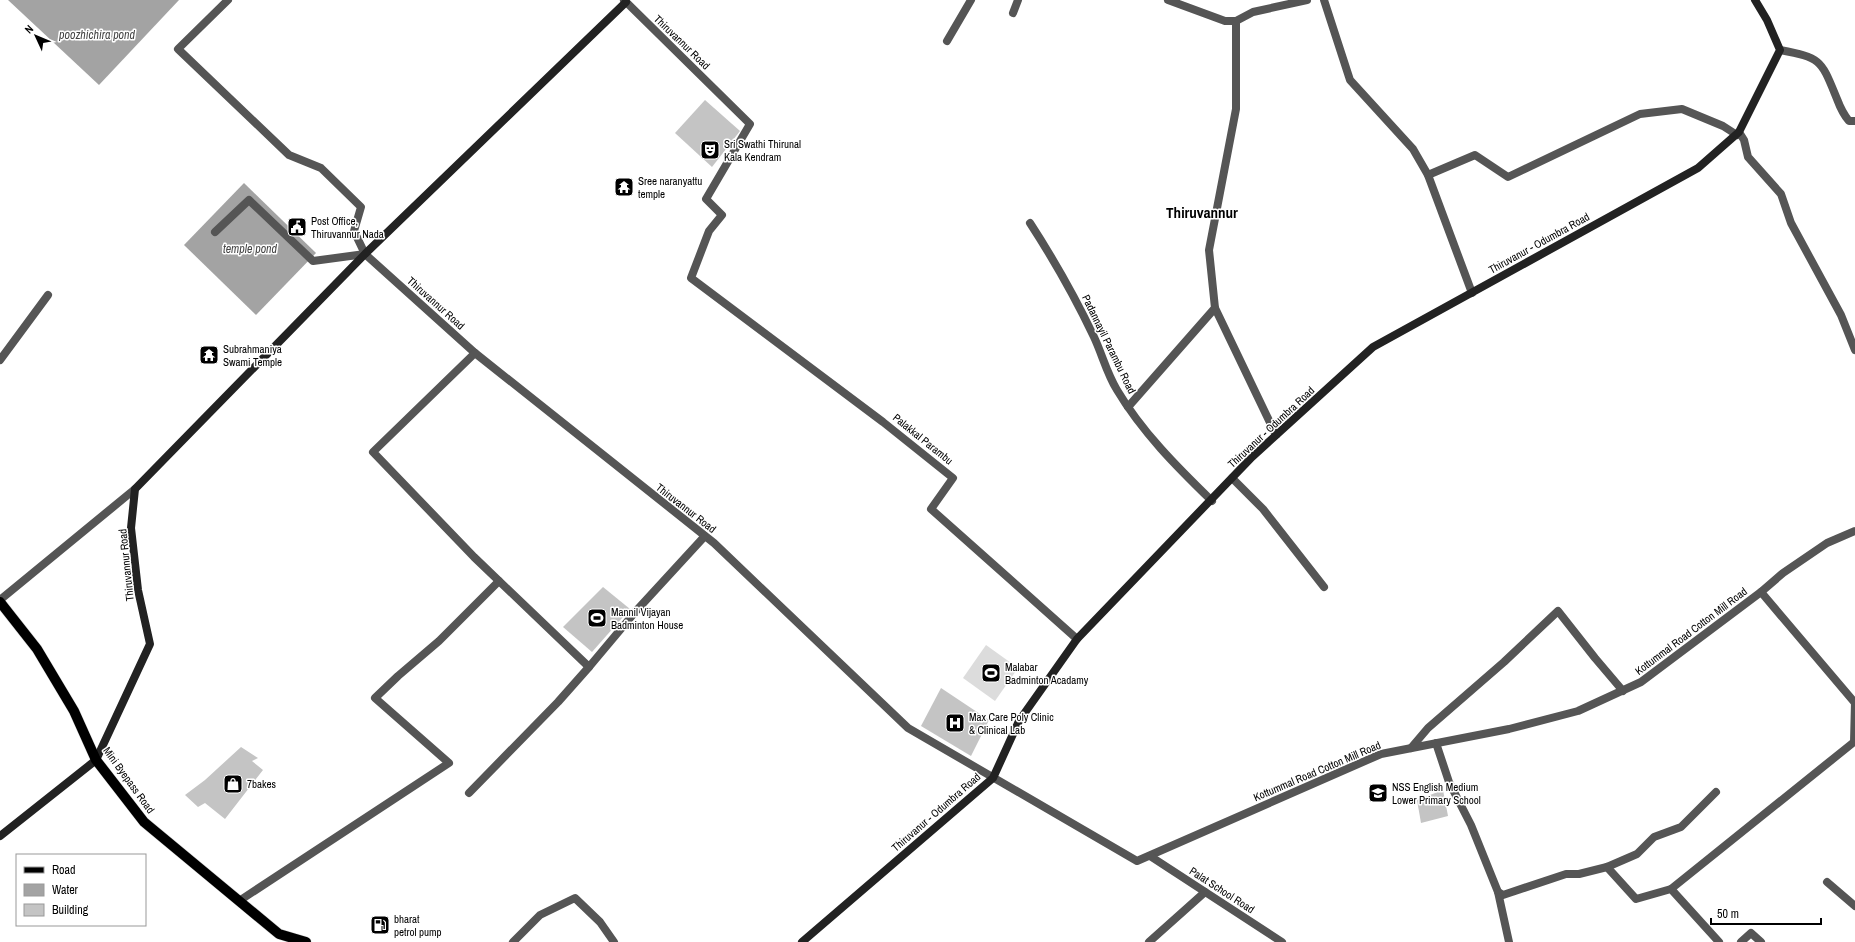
<svg xmlns="http://www.w3.org/2000/svg" width="1855" height="942" viewBox="0 0 1855 942" font-family="'Archivo Narrow',sans-serif">
<rect width="100%" height="100%" fill="#fff"/>
<path fill="#dcdcdc" d="M 986,645 L 1018,668 L 995,701 L 963,678 Z"/>
<g fill="#a3a3a3">
<path d="M 8,0 L 179,0 L 99,85 Z"/>
<path d="M 244,183 L 316,253 L 256,315 L 184,245 Z"/>
</g>
<g fill="#c4c4c4">
<path d="M 705,100 L 740,131 L 712,167 L 675,133 Z"/>
<path d="M 603,587 L 630,609 L 592,652 L 563,627 Z"/>
<path d="M 941,688 L 989,720 L 971,756 L 921,726 Z"/>
<path d="M 241,747 L 258,758 L 252,761 L 263,770 L 225,819 L 205,803 L 198,807 L 185,795 L 205,780 Z"/>
<path d="M 1443,790 L 1448,816 L 1421,823 L 1417,800 Z"/>
</g>
<g fill="none" stroke-linecap="round" stroke-linejoin="round">
<g stroke="#dbdbdb" stroke-width="11">
<path id="primary" d="M 0,602 L 37,649 L 74,711 L 96,760 L 144,822 L 279,934 L 306,942"/>
</g>
<g stroke="#555" stroke-width="8">
<path d="M 228,0 L 178,49 L 289,155 L 321,168 L 361,207 L 354,231 L 365,254 L 475,353 L 714,543 L 908,728 L 1137,861 L 1381,754 L 1509,729 L 1578,711 L 1641,682 L 1761,592 L 1783,573 L 1827,543 L 1855,531"/>
<path d="M 624,0 L 750,124 L 706,199 L 722,215 L 709,231 L 691,278 L 883,422 L 953,478 L 931,509 L 1077,639"/>
<path d="M 1168,0 L 1225,21 L 1236,21 L 1253,12 L 1307,0"/>
<path d="M 1324,0 L 1350,80 L 1413,149 L 1428,175 L 1472,293"/>
<path d="M 1013,13 L 1018,0"/>
<path d="M 947,41 L 971,0"/>
<path d="M 1780,50 C 1822,58 1821,60 1837,99 C 1840,107 1843,114 1849,121 L 1855,121"/>
<path d="M 1739,132 L 1744,140 L 1748,157 L 1781,194 L 1791,223 L 1841,315 L 1855,350"/>
<path d="M 1428,175 L 1475,155 L 1508,177 L 1640,114 L 1682,109 L 1723,126 L 1737,135"/>
<path d="M 1030,223 C 1054,260 1075,297 1094,337 C 1102,354 1107,374 1117,390 C 1142,432 1177,467 1212,501"/>
<path d="M 215,232 L 249,200 L 313,261 L 365,254"/>
<path d="M 1215,308 L 1276,435"/>
<path d="M 475,353 L 373,452 L 474,557 L 589,667 L 636,611 L 704,537"/>
<path d="M 0,360 L 48,295"/>
<path d="M 1128,407 L 1215,308 L 1209,250 L 1236,109 L 1236,21"/>
<path d="M 1232,478 L 1263,509 L 1324,587"/>
<path d="M 1761,592 L 1855,703"/>
<path d="M 0,600 L 135,489"/>
<path d="M 1436,743 L 1449,782 L 1471,825 L 1498,892 L 1503,895 L 1566,874 L 1579,874 L 1607,867 L 1637,854 L 1654,837 L 1681,827 L 1716,792"/>
<path d="M 1411,748 L 1428,728 L 1504,662 L 1558,611 L 1595,658 L 1623,691"/>
<path d="M 469,793 L 558,702 L 589,667"/>
<path d="M 1150,856 L 1282,942"/>
<path d="M 1607,867 L 1636,899 L 1671,889 L 1719,942"/>
<path d="M 1827,882 L 1855,906"/>
<path d="M 1671,889 L 1854,742 L 1855,702"/>
<path d="M 1498,892 L 1509,942"/>
<path d="M 239,901 L 449,763 L 375,698 L 398,676 L 439,641 L 499,581"/>
<path d="M 513,942 L 540,915 L 575,898 L 600,922 L 614,942"/>
<path d="M 1149,942 L 1205,892"/>
<path d="M 1741,942 L 1751,933 L 1761,942"/>
</g>
<g stroke="#222" stroke-width="8">
<path d="M 0,836 L 96,760 L 150,644 L 138,590 L 131,528 L 135,489 L 365,254 L 626,2"/>
<path d="M 802,942 L 993,778 L 1019,721 L 1077,639 L 1252,457 L 1373,347 L 1698,168 L 1739,132 L 1780,50 L 1767,20 L 1755,0"/>
</g>
<use href="#primary" stroke="#000" stroke-width="10"/>
</g>
<defs>
<g id="theatre-square" transform="scale(1)"><rect x="-9" y="-9" width="18" height="18" rx="4" fill="#000" stroke="#fff"/><path d="M-5-5.5Q0-4 5-5.5V0Q5 5 0 6Q-5 5-5 0ZM-3.3-2.5H-1v1.5H-3.3ZM1-2.5H3.3v1.5H1ZM-2.8 1Q0 5.5 2.8 1Z" fill="#fff"/></g>
<g id="temple-square" transform="scale(1)"><rect x="-9" y="-9" width="18" height="18" rx="4" fill="#000" stroke="#fff"/><path d="M0-6L5-2H3V0L6.5 2.5H4V6H1.5V3h-3V6H-4V2.5H-6.5L-3 0V-2H-5Z" fill="#fff"/></g>
<g id="civic-square" transform="scale(1)"><rect x="-9" y="-9" width="18" height="18" rx="4" fill="#000" stroke="#fff"/><path d="M-.6-6.5H3V-4.5H.6V-3L4-1V1h2V6H-6V1h2V-1L-.6-3ZM-1.2 2.5V6h2.4V2.5Z" fill="#fff"/></g>
<g id="stadium-square" transform="scale(1)"><rect x="-9" y="-9" width="18" height="18" rx="4" fill="#000" stroke="#fff"/><path d="M0-5a6.5 5 0 1 0 0 10a6.5 5 0 1 0 0-10ZM-3.5-1.8h7v3.6h-7Z" fill="#fff"/></g>
<g id="hospital-square" transform="scale(1)"><rect x="-9" y="-9" width="18" height="18" rx="4" fill="#000" stroke="#fff"/><path d="M-5-5h3v3.5h4V-5h3V5h-3V1.5h-4V5h-3Z" fill="#fff"/></g>
<g id="shop-square" transform="scale(1)"><rect x="-9" y="-9" width="18" height="18" rx="4" fill="#000" stroke="#fff"/><path d="M-5-2.5h2.3a2.7 3.5 0 0 1 5.4 0H5L5.5 6h-11ZM-1.5-2.5h3a1.5 2.3 0 0 0-3 0Z" fill="#fff"/></g>
<g id="school-square" transform="scale(1)"><rect x="-9" y="-9" width="18" height="18" rx="4" fill="#000" stroke="#fff"/><path d="M0-5L7-2L0 1L-7-2ZM-4 1L0 2.5L4 1V4Q0 6-4 4Z" fill="#fff"/></g>
<g id="fuel-square" transform="scale(1)"><rect x="-9" y="-9" width="18" height="18" rx="4" fill="#000" stroke="#fff"/><path d="M-5.5-6h7V0h2V4h1.3V-2.5L3-4.5l.8-.8L6-3V5H2.5V1h-1V6h-7ZM-4.2-4.7v3.2H.2V-4.7Z" fill="#fff"/></g>
</defs>
<g fill-rule="evenodd">
<use href="#theatre-square" x="710" y="150"/>
<use href="#temple-square" x="624" y="187"/>
<use href="#civic-square" x="297" y="227"/>
<use href="#temple-square" x="209" y="355"/>
<use href="#stadium-square" x="597" y="618"/>
<use href="#stadium-square" x="991" y="673"/>
<use href="#hospital-square" x="955" y="723"/>
<use href="#shop-square" x="233" y="784"/>
<use href="#school-square" x="1378" y="793"/>
<use href="#fuel-square" x="380" y="925"/>
</g>
<g text-anchor="middle" dominant-baseline="central" stroke-width="3" stroke-linejoin="round" paint-order="stroke">
<g font-size="11" fill="#000" stroke="#fff">
<text transform="translate(682 42) rotate(44)">Thiruvannur Road</text>
<text transform="translate(1539 243) rotate(-29)">Thiruvanur - Odumbra Road</text>
<text transform="translate(436 303) rotate(42)">Thiruvannur Road</text>
<text transform="translate(1109 344) rotate(64)">Padannayil Parambu Road</text>
<text transform="translate(1271 427) rotate(-43)">Thiruvanur - Odumbra Road</text>
<text transform="translate(923 439) rotate(39)">Palakkal Parambu</text>
<text transform="translate(686 508) rotate(38)">Thiruvannur Road</text>
<text transform="translate(126 565) rotate(-96)">Thiruvannur Road</text>
<text transform="translate(1691 631) rotate(-37)">Kottummal Road Cotton Mill Road</text>
<text transform="translate(1317 771) rotate(-23)">Kottummal Road Cotton Mill Road</text>
<text transform="translate(129 780) rotate(54)">Mini Byepass Road</text>
<text transform="translate(936 812) rotate(-41)">Thiruvanur - Odumbra Road</text>
<text transform="translate(1222 890) rotate(33)">Palat School Road</text>
</g>
<g font-size="11" fill="#000" stroke="#fff" text-anchor="start">
<text x="724" y="144">Sri Swathi Thirunal<tspan x="724" dy="13">Kala Kendram</tspan></text>
<text x="638" y="181">Sree naranyattu<tspan x="638" dy="13">temple</tspan></text>
<text x="311" y="221">Post Office,<tspan x="311" dy="13">Thiruvannur Nada</tspan></text>
<text x="223" y="349">Subrahmaniya<tspan x="223" dy="13">Swami Temple</tspan></text>
<text x="611" y="612">Mannil Vijayan<tspan x="611" dy="13">Badminton House</tspan></text>
<text x="1005" y="667">Malabar<tspan x="1005" dy="13">Badminton Acadamy</tspan></text>
<text x="969" y="717">Max Care Poly Clinic<tspan x="969" dy="13">&amp; Clinical Lab</tspan></text>
<text x="247" y="784">7bakes</text>
<text x="1392" y="787">NSS English Medium<tspan x="1392" dy="13">Lower Primary School</tspan></text>
<text x="394" y="919">bharat<tspan x="394" dy="13">petrol pump</tspan></text>
</g>
<g font-size="12" font-style="italic" fill="#444" stroke="#fff">
<text x="97" y="35">poozhichira pond</text>
<text x="250" y="249">temple pond</text>
</g>
<g font-size="15" font-weight="bold" fill="#000" stroke="#fff">
<text x="1202" y="212">Thiruvannur</text>
</g>
</g>
<rect x="16" y="854" width="130" height="72" fill="#ffffff" stroke="#999999"/>
<rect x="24" y="867" width="20" height="6" fill="#000000" stroke="#999999"/>
<text x="52" y="874" font-size="12" fill="#000000">Road</text>
<rect x="24" y="884" width="20" height="12" fill="#a3a3a3" stroke="#999999"/>
<text x="52" y="894" font-size="12" fill="#000000">Water</text>
<rect x="24" y="904" width="20" height="12" fill="#c4c4c4" stroke="#999999"/>
<text x="52" y="914" font-size="12" fill="#000000">Building</text>
<g transform="translate(36 36) rotate(314)" stroke="#ffffff" stroke-width="3" paint-order="stroke">
<path d="M0-3L7 15L0 10L-7 15Z" fill="#000000"/>
<text y="-6" font-size="11" font-weight="bold" text-anchor="middle" fill="#000000">N</text>
</g>
<path d="M1711 918v6h110v-6" fill="none" stroke="#000000" stroke-width="2"/>
<text x="1717" y="918" font-size="12" fill="#000000" stroke="#ffffff" stroke-width="3" paint-order="stroke">50 m</text>
</svg>
